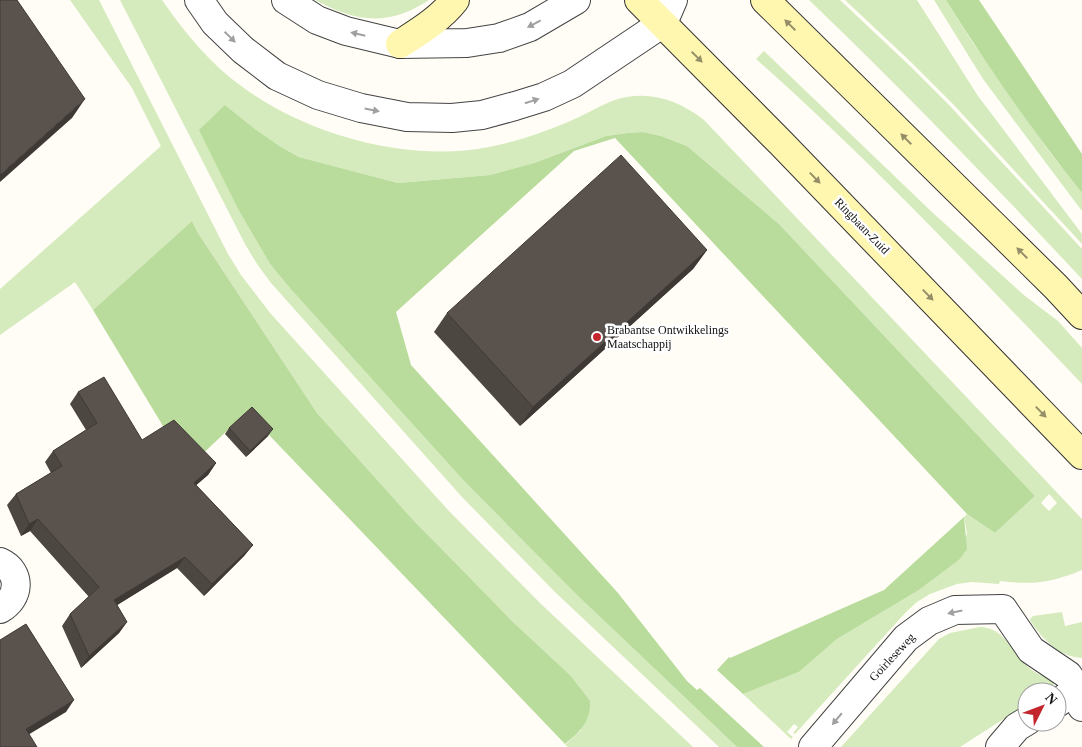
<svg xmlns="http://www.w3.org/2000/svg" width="1082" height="747" viewBox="0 0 1082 747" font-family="Georgia,serif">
<rect width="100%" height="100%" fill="#fffdf5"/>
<g fill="#d5ebbd" fill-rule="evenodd">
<path d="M 70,0 L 99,0 L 228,254 L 241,275 L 271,314 L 448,510 L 541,604 L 693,747 L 568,747 L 565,745 L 581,730 L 570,675 L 513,622 L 460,569 L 415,522 L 317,413 L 198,233 L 192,221 L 93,310 L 75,282 L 0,335 L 0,289 L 161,146 L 132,88 Z"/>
<path d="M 120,0 L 162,0 C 185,33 211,65 244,88 C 309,135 408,163 489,147 C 516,142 542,133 568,122 C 583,116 597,107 612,101 C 646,89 677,99 704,120 L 1082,519 L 1082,570 C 1051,583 1033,585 1000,581 L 999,584 L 972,582 L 957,584 L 930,594 L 917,602 L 906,612 L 795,734 L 793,733 L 798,727 L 794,724 L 787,732 L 793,737 L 791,739 L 743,694 L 799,672 L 837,639 L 919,590 L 959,560 L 967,533 L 964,517 L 967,514 L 995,533 L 1035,496 L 779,224 L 687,146 L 661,136 L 643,132 L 627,133 L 606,136 L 534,163 L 490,175 L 398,183 L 299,157 L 281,147 L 255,129 L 225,105 L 226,184 L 239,211 L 270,264 L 464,481 L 577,595 L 737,747 L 719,747 L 554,591 L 462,497 L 271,283 L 257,264 L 245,244 ZM 1049,494 L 1057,503 L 1049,511 L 1041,503 Z"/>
<path d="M 315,0 L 429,0 C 388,27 356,22 315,0 Z"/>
<path d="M 809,0 L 840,0 L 910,66 L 950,106 L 1082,249 L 1082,279 C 993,184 903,90 809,0 Z"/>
<path d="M 845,0 L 917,0 L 978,96 L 1082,234 L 1082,244 L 952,103 L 912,63 Z"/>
<path d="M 934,0 L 946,0 L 973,43 L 1048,150 L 1082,193 L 1082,211 L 983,79 Z"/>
<path d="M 764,51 L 934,214 L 1025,296 L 1058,321 L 1082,348 L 1082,384 C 976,273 871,161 756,59 Z"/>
<path d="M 1062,612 L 1065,626 L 1082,622 L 1082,658 C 1059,657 1043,639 1031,622 L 1030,619 L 1033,616 Z"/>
<path d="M 980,627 C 1004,628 1010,649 1025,664 C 1032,672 1042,676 1053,680 L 1054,684 C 1045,693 1040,692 1027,692 L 1027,704 L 960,747 L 841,747 L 939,639 L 950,633 Z"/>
</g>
<g fill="#b9dc9c">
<path d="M 946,0 L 979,0 L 1082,154 L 1082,193 C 1033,132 988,67 946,0 Z"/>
<path d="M 225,105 L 255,129 L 281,147 L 299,157 L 398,183 L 490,175 L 534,163 L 606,136 L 627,133 L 643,132 L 661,136 L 687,146 L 779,224 L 1035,496 L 995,533 L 967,514 L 615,138 L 574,151 L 396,312 L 411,365 L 618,593 L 687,681 L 697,690 L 700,688 L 764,747 L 737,747 L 577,595 L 464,481 L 291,289 L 270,264 L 263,252 L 239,211 L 199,130 Z"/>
<path d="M 192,221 L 198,233 L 317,413 L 415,522 L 513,622 L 570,675 L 590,701 C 591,721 580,732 565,744 L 247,412 L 195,461 L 166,431 L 93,310 Z"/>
<path d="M 964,517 L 967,549 L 959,560 L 919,590 L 837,639 L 799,672 L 743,694 L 717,670 L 729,657 L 730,658 L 884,590 Z"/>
</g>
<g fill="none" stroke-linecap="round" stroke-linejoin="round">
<g stroke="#444" stroke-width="30">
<g id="minor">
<path d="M 199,0 L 215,23 L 243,50 L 277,76 L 318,95 L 361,108 L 407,117 L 452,118 L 482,115 L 515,106 L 544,97 L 572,84 L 663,23 L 673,0"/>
<path d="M 286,0 L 317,20 L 346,31 L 400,44 L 467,43 L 499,38 L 530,27 L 576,0"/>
<path d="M 0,562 C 22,572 20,598 0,609"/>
<path d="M 813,747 L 906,638 L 929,621 L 955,610 L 1003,609 L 1031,650 L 1068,675 L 1078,690 L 1082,707"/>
</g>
</g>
<g stroke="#444" stroke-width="30">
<g id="tertiary">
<path d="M 1057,703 L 1082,687"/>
<path d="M 1000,747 L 1017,727 L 1027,721"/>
</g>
</g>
<g stroke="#333" stroke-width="30">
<g id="secondary">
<path d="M 639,0 L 781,143 L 1082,455"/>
<path d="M 765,0 L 1056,287 L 1082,315"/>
<path d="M 400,44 C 420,31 440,19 455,0"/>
</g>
</g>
<use href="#minor" stroke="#fff" stroke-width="28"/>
<use href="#tertiary" stroke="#fff" stroke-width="28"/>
<use href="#secondary" stroke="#fff6b0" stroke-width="28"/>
</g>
<g fill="#4d4742">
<path d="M 707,250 L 693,269 L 520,426 L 434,332 L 447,313 Z"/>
<path d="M 78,392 L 142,440 L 216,463 L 208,475 L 196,485 L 253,545 L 244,556 L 204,596 L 177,568 L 117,605 L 127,622 L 119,633 L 81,668 L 62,626 L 70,614 L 89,597 L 30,531 L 21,536 L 7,505 L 16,494 L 51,473 L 45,462 L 53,451 L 86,430 L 70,404 Z"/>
<path d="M 229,428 L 268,436 L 246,457 L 225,434 Z"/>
</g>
<g fill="#3f3936">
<path d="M 85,99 L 72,118 L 0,182 L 0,175 Z"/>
<path d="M 707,250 L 693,269 L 520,426 L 533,407 Z"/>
<path d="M 273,429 L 268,436 L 246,457 L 250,451 Z"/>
<path d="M 216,463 L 208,475 L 186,494 L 194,483 Z"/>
<path d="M 38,519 L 30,531 L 21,536 L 29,524 Z"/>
<path d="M 253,545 L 244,556 L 204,596 L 212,584 Z"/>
<path d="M 185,557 L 177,568 L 106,612 L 114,600 Z"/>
<path d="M 127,622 L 119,633 L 81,668 L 89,656 Z"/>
<path d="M 74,700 L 66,712 L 18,741 L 26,729 Z"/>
</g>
<g fill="#5a524d" stroke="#3f3936">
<path d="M 0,0 L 17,0 L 85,99 L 0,175 Z"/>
<path d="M 621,155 L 707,250 L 533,407 L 447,313 Z"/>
<path d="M 104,377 L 142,440 L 174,420 L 216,463 L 194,483 L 253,545 L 212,584 L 185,557 L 114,600 L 127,622 L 89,656 L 70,614 L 99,587 L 38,519 L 29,524 L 16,494 L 62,466 L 53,451 L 97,423 L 78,392 Z"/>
<path d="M 252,407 L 273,429 L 250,451 L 229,428 Z"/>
<path d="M 26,624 L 74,700 L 26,729 L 37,747 L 0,747 L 0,640 Z"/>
</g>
<defs><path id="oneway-solid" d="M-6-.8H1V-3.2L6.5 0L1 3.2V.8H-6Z" transform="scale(1.25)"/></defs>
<g fill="#a0a0a0">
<use href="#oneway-solid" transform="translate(534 24) rotate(152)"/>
<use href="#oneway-solid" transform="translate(358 34) rotate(-167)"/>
<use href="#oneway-solid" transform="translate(230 37) rotate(44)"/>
<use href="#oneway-solid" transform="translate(532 101) rotate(-18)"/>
<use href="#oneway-solid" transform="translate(372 110) rotate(11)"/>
<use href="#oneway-solid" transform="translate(955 612) rotate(168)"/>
<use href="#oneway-solid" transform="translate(837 719) rotate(130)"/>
</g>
<g fill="#948f68">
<use href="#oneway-solid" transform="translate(790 25) rotate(-135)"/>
<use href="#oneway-solid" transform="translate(697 57) rotate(45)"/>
<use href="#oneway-solid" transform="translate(906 139) rotate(-135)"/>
<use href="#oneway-solid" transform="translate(815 178) rotate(46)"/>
<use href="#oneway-solid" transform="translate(1022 253) rotate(-135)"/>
<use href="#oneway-solid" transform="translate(928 295) rotate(46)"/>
<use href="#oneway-solid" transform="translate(1041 412) rotate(46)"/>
</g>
<circle fill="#c4262e" stroke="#fff" stroke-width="2" cx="597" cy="337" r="5"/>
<g text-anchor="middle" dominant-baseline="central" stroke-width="5" stroke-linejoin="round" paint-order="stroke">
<g font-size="12" fill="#111" stroke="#fff">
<text transform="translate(862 226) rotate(46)">Ringbaan-Zuid</text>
<text transform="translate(892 657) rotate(-47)">Goirleseweg</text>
</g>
<g font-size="12" fill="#111" stroke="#fff" text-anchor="start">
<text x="607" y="330">Brabantse Ontwikkelings<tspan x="607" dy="14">Maatschappij</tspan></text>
</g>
</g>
<g transform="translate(1042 707) rotate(48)"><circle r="24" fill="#ffffff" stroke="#a0a0a0"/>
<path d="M0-4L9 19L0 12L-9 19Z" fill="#c4262e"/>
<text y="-8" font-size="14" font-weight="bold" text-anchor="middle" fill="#111111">N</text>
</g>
</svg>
